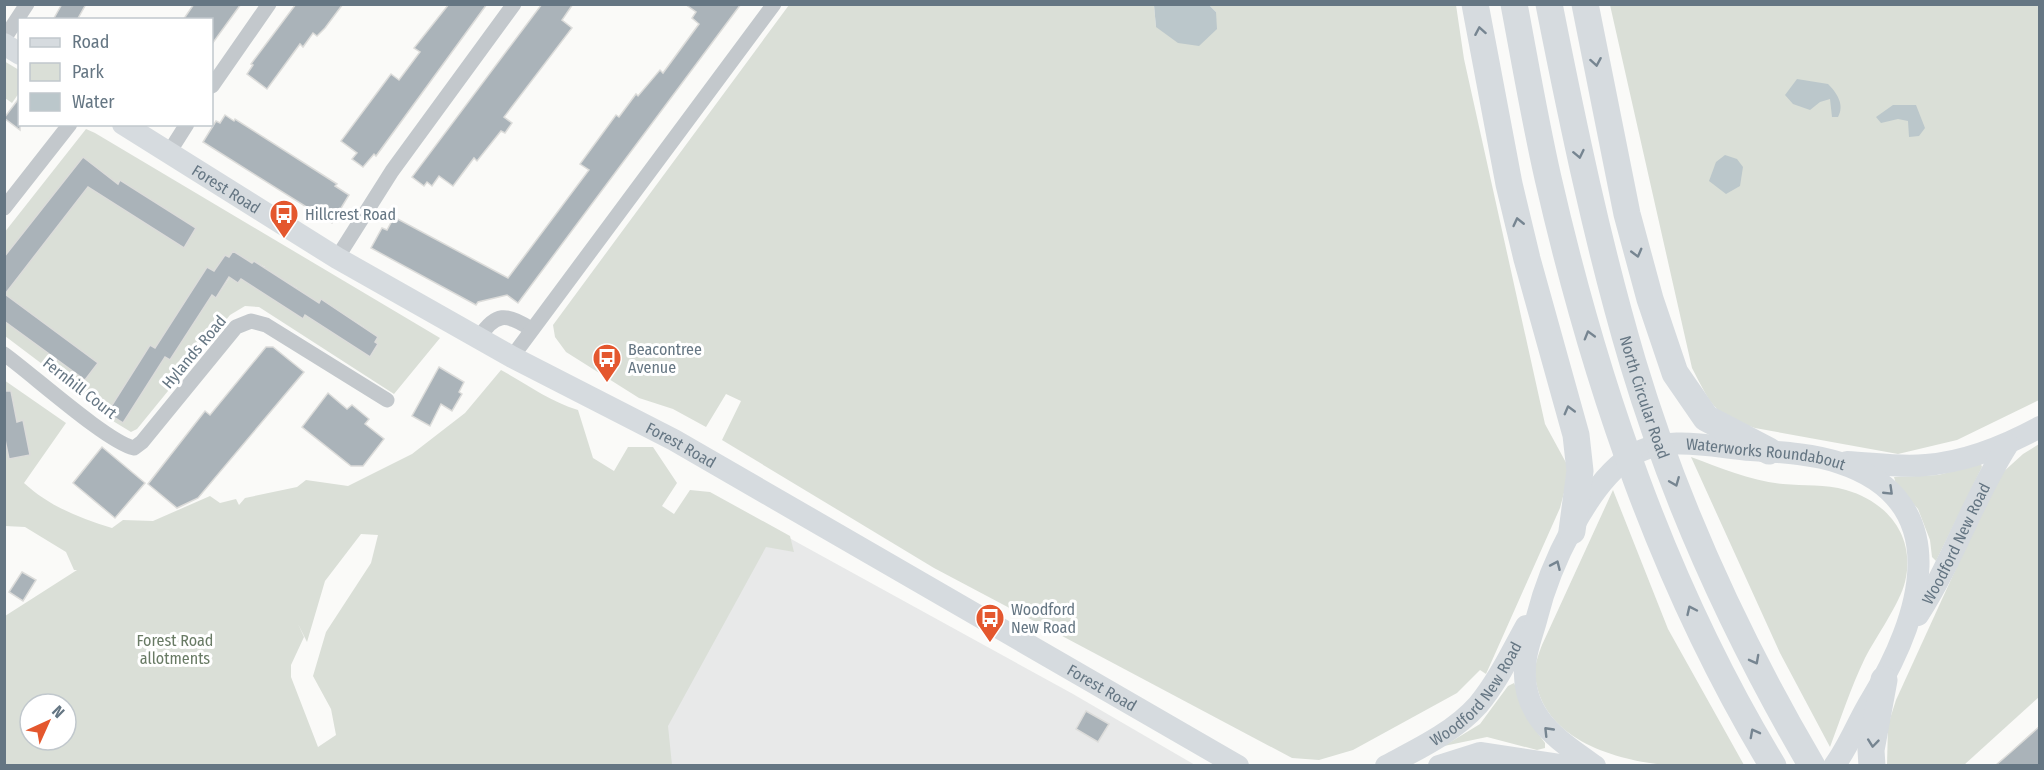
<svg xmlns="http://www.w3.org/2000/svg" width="2044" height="770" viewBox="0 0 2044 770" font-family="'Fira Sans Condensed',sans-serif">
<rect width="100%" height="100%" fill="#fafaf8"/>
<path fill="#e8e9e9" d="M 731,506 L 1073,694 L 1195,765 L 587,766 Z"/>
<g fill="#dadfd7" fill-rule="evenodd">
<path d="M 789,5 L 1154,5 L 1156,27 L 1216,12 L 1209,5 L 1456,5 L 1464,59 L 1545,424 L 1570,470 L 1560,508 L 1486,674 L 1480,670 L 1457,693 L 1353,750 L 1319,760 L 1292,758 L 934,568 L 722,440 L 741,401 L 726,394 L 706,427 L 673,409 L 639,398 L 566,352 L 555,337 L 553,325 Z"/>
<path d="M 1610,5 L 2039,5 L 2039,400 L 1957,440 L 1898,454 L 1755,428 C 1713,415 1711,404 1692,368 Z"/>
<path d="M 4,61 L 19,70 L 19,93 L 12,103 L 5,98 Z"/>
<path d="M 86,129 L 95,133 L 440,338 L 394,394 L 259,307 L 245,306 L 230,315 L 137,429 L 131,432 L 108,418 L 110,415 L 123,423 L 165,357 L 170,360 L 212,295 L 216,298 L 230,277 L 241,279 L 303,319 L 305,315 L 370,357 L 378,345 L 375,342 L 378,337 L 367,330 L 364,335 L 364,327 L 321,300 L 317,305 L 301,291 L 296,297 L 293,295 L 297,288 L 287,282 L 282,288 L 279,277 L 268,270 L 264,276 L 261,274 L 265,267 L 254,261 L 250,267 L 243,258 L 233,251 L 229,257 L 225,255 L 214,271 L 207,267 L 155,348 L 150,346 L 107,413 L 5,336 L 4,233 Z"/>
<path d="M 501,370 C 527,384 549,401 578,410 L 593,458 L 614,471 L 628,447 L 653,447 L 677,483 L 662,506 L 674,514 L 690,490 L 710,492 L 790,536 L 794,552 L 766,547 L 668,726 L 672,765 L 5,765 L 5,616 L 77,570 L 74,570 L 66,552 L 25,527 L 5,526 L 4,380 L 66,423 L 24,483 C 49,506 79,518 112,528 L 123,520 L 153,521 L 210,496 L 220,503 L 236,499 L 239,505 L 245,498 L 297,487 L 306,480 L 348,486 L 412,454 L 465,413 ZM 361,534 L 378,535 L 371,563 L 326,632 L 313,676 L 331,709 L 336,735 L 318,747 L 291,677 L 291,665 L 304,637 L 298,624 L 307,642 L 325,581 ZM 30,704 L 66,704 L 66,740 L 30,740 Z"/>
<path d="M 2039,444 L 2039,697 L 1964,765 L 1887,766 L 1888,725 L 1896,700 L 1959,562 L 2001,474 L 2023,454 Z"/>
<path d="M 1691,457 C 1721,468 1751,481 1783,484 C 1804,486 1825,484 1846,490 C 1888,502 1916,537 1905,582 C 1900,603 1876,637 1865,658 C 1851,687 1841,718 1830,747 L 1780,653 Z"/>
<path d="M 1981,464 L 1982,467 L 1936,561 L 1932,557 L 1930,540 L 1918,509 L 1896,484 L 1894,477 L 1938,475 Z"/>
<path d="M 1613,490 L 1668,629 L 1744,765 C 1718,765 1691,768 1666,765 C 1612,760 1538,737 1535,672 C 1535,663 1539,653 1542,645 Z"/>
<path d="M 1514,683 L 1534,728 L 1545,743 L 1545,748 L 1537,750 L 1487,737 L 1444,746 L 1480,724 L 1508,686 Z"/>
</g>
<g fill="#bbc7cb">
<path d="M 1154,5 L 1209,5 L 1216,12 L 1217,29 L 1199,46 L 1178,43 L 1156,27 Z"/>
<path d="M 1797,79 L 1828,84 C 1837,93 1845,105 1838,117 L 1832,117 L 1830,99 L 1820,102 L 1810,110 L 1793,104 L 1785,95 Z"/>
<path d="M 1893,105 L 1916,105 L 1925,128 L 1919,136 L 1909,137 L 1908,121 L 1898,119 L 1881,123 L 1876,117 Z"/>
<path d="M 1725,155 L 1737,159 L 1743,167 L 1740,186 L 1726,194 L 1709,181 L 1716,162 Z"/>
</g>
<g fill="#aab3b9" stroke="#dcdcda" stroke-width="1.5">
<path d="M 62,4 L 86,4 L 77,20 L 53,20 Z"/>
<path d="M 194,4 L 241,4 L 212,44 L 212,20 L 183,20 Z"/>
<path d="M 296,4 L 343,4 L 325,28 L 317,36 L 313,33 L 303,47 L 300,44 L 267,89 L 247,74 L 253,65 L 251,64 Z"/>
<path d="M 449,4 L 487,4 L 376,156 L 374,154 L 363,167 L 352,159 L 357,153 L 341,141 L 391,74 L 399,80 L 420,52 L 414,48 Z"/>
<path d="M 542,4 L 573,4 L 562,20 L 572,28 L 504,117 L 512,123 L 505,133 L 501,131 L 477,161 L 474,158 L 453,186 L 439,176 L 432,186 L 427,182 L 424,186 L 412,177 Z"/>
<path d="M 685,4 L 741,4 L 518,303 L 507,295 L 478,302 L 476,305 L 371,248 L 382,228 L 387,230 L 394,217 L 508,278 L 589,170 L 580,164 L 616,115 L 619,117 L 636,94 L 638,96 L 660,70 L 663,73 L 699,24 L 692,18 L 696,12 Z"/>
<path d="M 20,97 L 20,130 L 4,118 Z"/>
<path d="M 225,115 L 234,121 L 235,119 L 337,184 L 335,186 L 349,195 L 332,223 L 203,142 L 216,121 L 220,123 Z"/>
<path d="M 83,157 L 118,184 L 120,180 L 196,228 L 184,248 L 88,187 L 5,294 L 98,363 L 85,380 L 4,321 L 4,257 Z"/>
<path d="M 233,251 L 252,263 L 254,261 L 319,303 L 321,299 L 378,337 L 375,342 L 378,344 L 370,357 L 305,315 L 303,319 L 241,279 L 238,283 L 229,277 L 216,298 L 212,295 L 170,360 L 165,357 L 123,423 L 107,413 L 150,345 L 155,348 L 207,267 L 214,271 L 225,255 L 229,257 Z"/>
<path d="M 266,347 L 273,347 L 304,372 L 198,498 L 177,508 L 148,484 L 205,411 L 210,415 Z"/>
<path d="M 439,367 L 464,382 L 459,392 L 462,394 L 452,411 L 441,404 L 430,426 L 412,416 Z"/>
<path d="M 4,391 L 11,391 L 17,422 L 23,420 L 30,455 L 9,459 L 4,435 Z"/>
<path d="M 328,393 L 347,409 L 352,405 L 369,419 L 365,424 L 384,439 L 363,466 L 351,466 L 302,427 Z"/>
<path d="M 102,447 L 145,483 L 115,518 L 73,483 Z"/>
<path d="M 22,572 L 36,580 L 23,601 L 9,592 Z"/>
<path d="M 1086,711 L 1109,724 L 1098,742 L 1076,729 Z"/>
<path d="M 2040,726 L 2040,765 L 1996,765 L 2011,752 Z"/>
</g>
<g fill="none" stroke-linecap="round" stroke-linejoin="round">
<g stroke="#c3c8cc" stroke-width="15">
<path d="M 4,39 L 27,4"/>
<path d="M 212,86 L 269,4"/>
<path d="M 168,154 L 187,124"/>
<path d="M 4,208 L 70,124"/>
<path d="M 337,258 L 392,171 L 514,4"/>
<path d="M 479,338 C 495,312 507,313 531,329"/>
<path d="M 4,354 C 32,374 107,442 134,448 L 142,442 L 236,327 L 251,321 L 266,325 L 387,400"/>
<path d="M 512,357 L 774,4"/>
</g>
<g stroke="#d6dbdf" stroke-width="22">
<path d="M 4,44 L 20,54"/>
<path id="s1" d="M 123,124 L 337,258 L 512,357 L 674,440 L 1238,766"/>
<path d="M 1847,462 C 1872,463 1900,468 1926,465 C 1966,462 2005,446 2040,427"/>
<path id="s2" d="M 1918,615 C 1953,561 1973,499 2008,444"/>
<path id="s3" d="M 1386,766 C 1418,749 1454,732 1478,705 C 1498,681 1511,653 1526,626"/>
<path d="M 1439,766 L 1480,753 L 1566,766"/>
<path id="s4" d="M 1595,766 C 1559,741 1522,717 1525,668 C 1525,651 1533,633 1537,617 C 1549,568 1587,484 1631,456 C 1666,434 1713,447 1751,450 C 1780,452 1814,454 1840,463 C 1959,502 1920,620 1871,700 C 1858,721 1849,746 1834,766"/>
</g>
<g stroke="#d6dbdf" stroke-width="27">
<path d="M 1475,4 L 1509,184 L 1527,259 L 1576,435 L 1580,471 L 1572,531"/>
<path d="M 1514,4 C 1525,62 1535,121 1548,178 C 1595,383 1663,585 1773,766"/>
<path id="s5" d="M 1549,4 C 1573,125 1598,245 1633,363 C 1675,503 1738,640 1812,766"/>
<path d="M 1585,4 L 1627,214 L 1650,299 L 1675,373 L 1706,418 L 1769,451"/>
<path d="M 1872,766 L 1871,750 L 1884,680"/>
</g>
</g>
<defs><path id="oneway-chevron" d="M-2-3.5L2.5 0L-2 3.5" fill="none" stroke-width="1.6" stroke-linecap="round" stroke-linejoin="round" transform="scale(1.5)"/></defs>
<g stroke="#768591">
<use href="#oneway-chevron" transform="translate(1480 31) rotate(-100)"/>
<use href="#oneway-chevron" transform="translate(1596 62) rotate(80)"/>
<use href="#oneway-chevron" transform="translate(1579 154) rotate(78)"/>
<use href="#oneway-chevron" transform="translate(1518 222) rotate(-103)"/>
<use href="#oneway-chevron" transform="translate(1637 253) rotate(75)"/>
<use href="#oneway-chevron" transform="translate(1589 335) rotate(-106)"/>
<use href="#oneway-chevron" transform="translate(1569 410) rotate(-105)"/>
<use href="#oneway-chevron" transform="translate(1675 482) rotate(68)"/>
<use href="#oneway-chevron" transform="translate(1889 491) rotate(44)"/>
<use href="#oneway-chevron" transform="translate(1556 565) rotate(-66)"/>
<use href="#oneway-chevron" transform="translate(1691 610) rotate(-115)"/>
<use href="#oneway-chevron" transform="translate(1755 660) rotate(62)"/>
<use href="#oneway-chevron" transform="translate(1548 731) rotate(-134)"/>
<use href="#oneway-chevron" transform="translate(1754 733) rotate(-118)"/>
<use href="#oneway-chevron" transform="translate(1873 743) rotate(96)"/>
</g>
<defs>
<g id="bus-pin" transform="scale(1.5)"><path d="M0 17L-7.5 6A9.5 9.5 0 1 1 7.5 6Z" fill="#e4572e" stroke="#fff"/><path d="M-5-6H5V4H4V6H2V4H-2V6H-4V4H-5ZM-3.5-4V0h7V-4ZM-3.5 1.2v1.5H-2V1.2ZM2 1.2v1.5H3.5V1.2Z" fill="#fff"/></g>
</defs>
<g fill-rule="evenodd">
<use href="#bus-pin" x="284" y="214"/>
<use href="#bus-pin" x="607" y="358"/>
<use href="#bus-pin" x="990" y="618"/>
</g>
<g text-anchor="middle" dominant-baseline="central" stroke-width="6" stroke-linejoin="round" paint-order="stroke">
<g font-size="16" fill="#657683" stroke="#fff">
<text stroke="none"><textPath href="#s1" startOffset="122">Forest Road</textPath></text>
<text transform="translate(194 352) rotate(-50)">Hylands Road</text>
<text transform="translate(80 388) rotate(38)">Fernhill Court</text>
<text stroke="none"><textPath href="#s5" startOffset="405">North Circular Road</textPath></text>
<text stroke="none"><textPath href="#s1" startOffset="644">Forest Road</textPath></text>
<text stroke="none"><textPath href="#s4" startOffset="507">Waterworks Roundabout</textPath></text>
<text stroke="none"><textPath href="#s2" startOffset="81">Woodford New Road</textPath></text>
<text stroke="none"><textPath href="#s1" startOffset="1130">Forest Road</textPath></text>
<text stroke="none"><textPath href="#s3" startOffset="118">Woodford New Road</textPath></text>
</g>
<g font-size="16" fill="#657683" stroke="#fff" text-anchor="start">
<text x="305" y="214">Hillcrest Road</text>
<text x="628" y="349">Beacontree<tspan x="628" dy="18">Avenue</tspan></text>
<text x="1011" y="609">Woodford<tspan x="1011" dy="18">New Road</tspan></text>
</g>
<g font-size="16" fill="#687a64" stroke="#fff">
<text x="175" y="640">Forest Road<tspan x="175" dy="18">allotments</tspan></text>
</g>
</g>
<rect width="2044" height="770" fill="none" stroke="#657683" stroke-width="12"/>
<rect x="18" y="18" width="195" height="108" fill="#ffffff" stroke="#c1c8cd" stroke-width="1.5"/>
<rect x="30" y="38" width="30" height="9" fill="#d6dbdf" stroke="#c1c8cd" stroke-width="1.5"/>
<text x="72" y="48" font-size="18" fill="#657683">Road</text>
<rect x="30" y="63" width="30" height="18" fill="#dadfd7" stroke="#c1c8cd" stroke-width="1.5"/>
<text x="72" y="78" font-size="18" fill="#657683">Park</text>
<rect x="30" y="93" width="30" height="18" fill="#bbc7cb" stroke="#c1c8cd" stroke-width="1.5"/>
<text x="72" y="108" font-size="18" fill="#657683">Water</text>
<g transform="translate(48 722) rotate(45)"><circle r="28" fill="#ffffff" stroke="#c1c8cd" stroke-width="1.5"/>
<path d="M0-4.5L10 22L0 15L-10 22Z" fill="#e4572e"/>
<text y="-9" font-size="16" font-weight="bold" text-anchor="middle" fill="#657683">N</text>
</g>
</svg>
